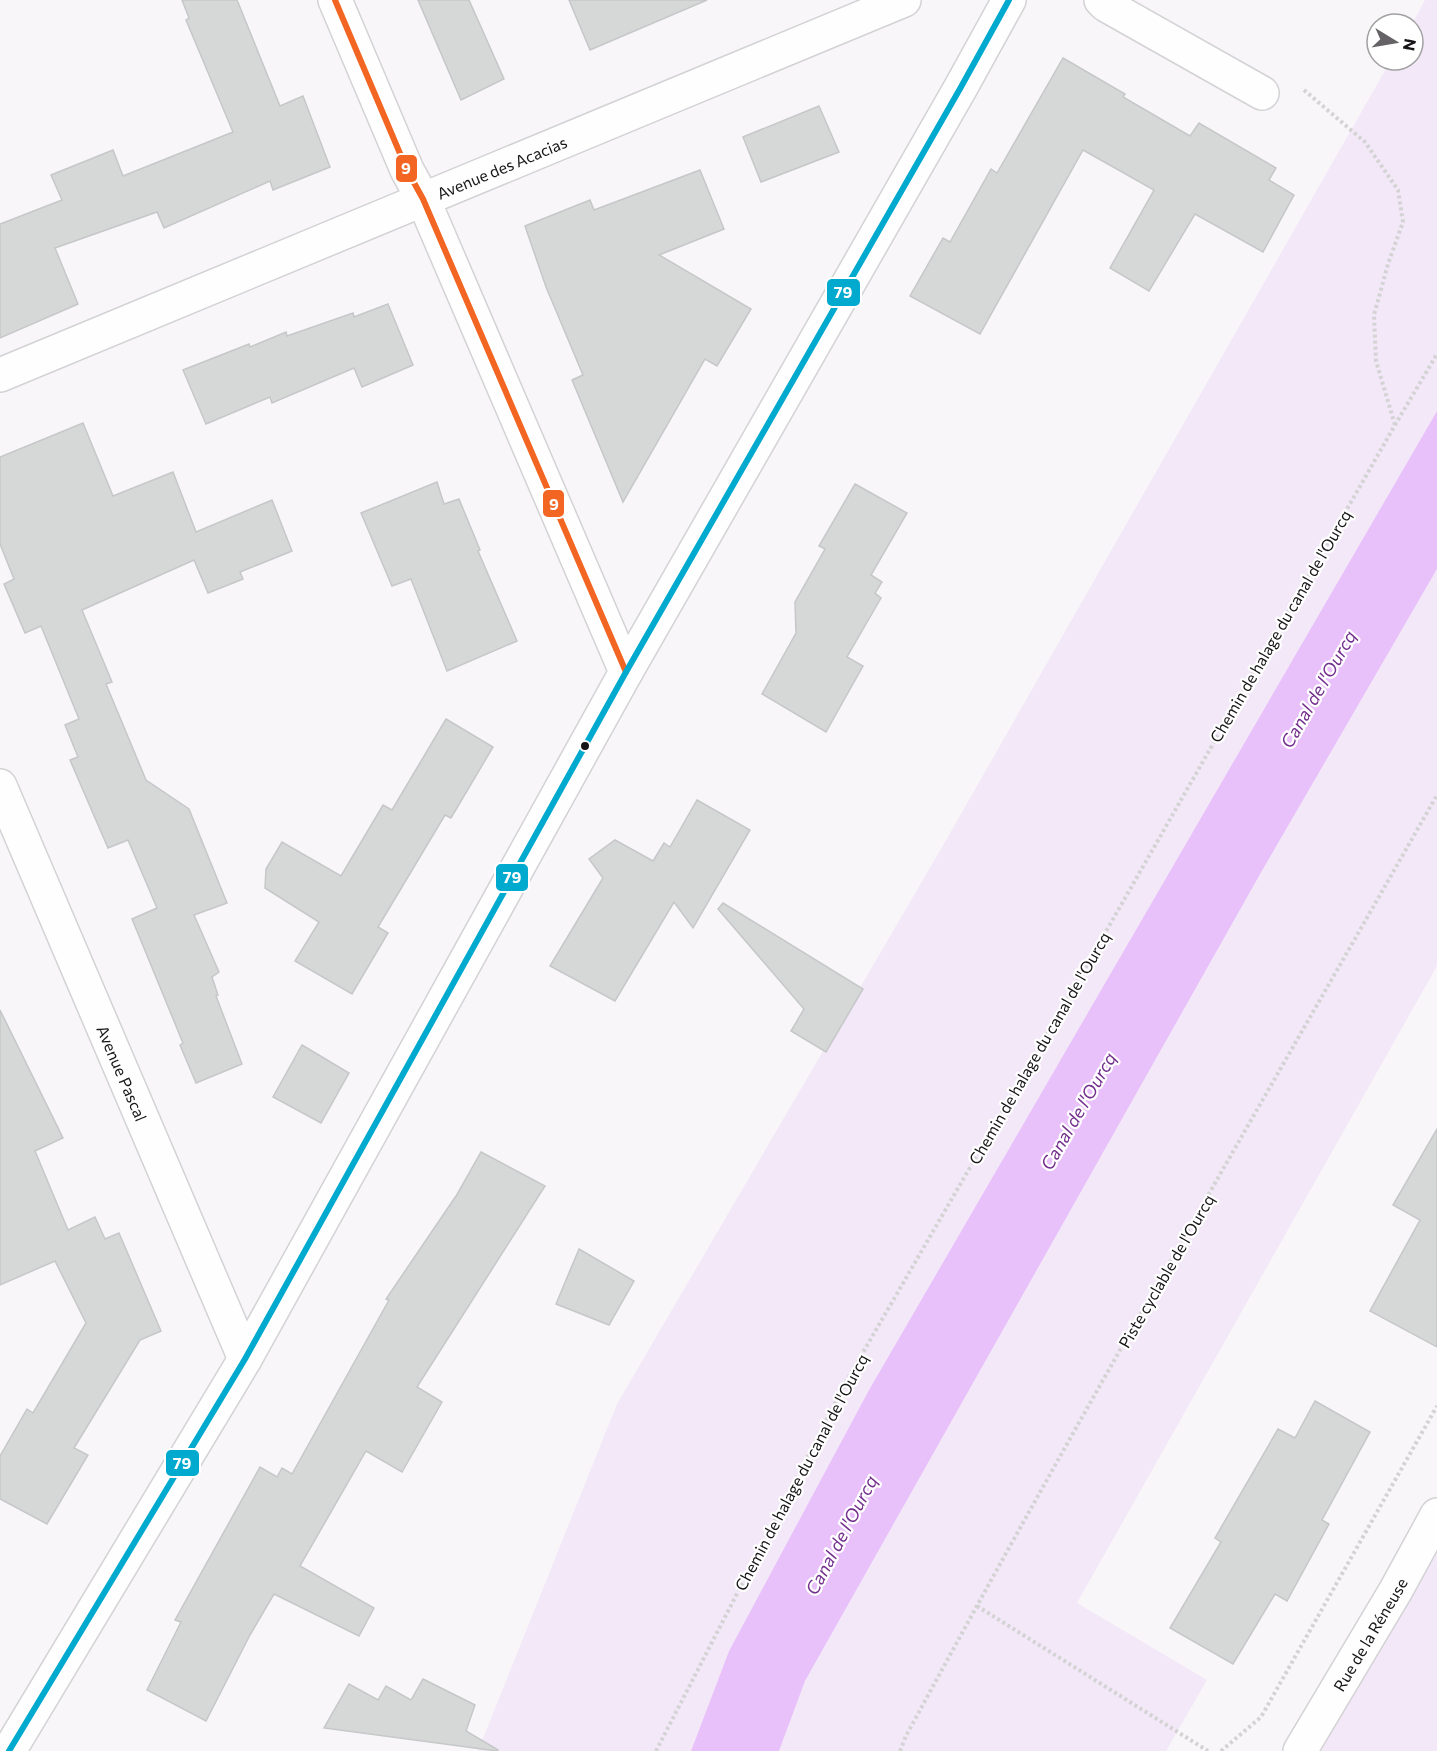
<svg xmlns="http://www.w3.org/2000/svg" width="1437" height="1751" viewBox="0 0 1437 1751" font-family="Commissioner,sans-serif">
<rect width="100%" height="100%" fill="#f8f6f9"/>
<g fill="#f3e8f8">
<path d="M 1425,0 L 1437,0 L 1437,411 L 869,1390 L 729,1651 L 691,1751 L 478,1751 L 617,1404 L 945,842 L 1391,60 L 1413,60 L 1413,24 L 1412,24 Z"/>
<path d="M 1437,569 L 1437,966 L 1077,1603 L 1207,1680 L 1166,1751 L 779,1751 L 805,1681 L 1259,876 Z"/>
<path d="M 1437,1546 L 1437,1751 L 1321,1751 Z"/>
</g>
<path fill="#e8c0fa" d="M 1437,411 L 1437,569 L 1259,876 L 805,1681 L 779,1751 L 691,1751 L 729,1651 L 869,1390 Z"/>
<g fill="#d6d7d7" stroke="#c6c7c8" stroke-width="1.5">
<path d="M 182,0 L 237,0 L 280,106 L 303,96 L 330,167 L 273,190 L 270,181 L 164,228 L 157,212 L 55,248 L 78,304 L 0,338 L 0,224 L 62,200 L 51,175 L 113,150 L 123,176 L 233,132 L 186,20 L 189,18 Z"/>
<path d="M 418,0 L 469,0 L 504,79 L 461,100 Z"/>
<path d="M 569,0 L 707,0 L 590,50 Z"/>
<path d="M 1063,58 L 1125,94 L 1123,97 L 1190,136 L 1199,123 L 1276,168 L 1269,180 L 1294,195 L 1263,252 L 1195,214 L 1149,291 L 1110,268 L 1154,190 L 1083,150 L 980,334 L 910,296 L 943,238 L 950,242 L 991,169 L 997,173 Z"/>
<path d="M 819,106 L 839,152 L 761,182 L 743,137 Z"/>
<path d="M 700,170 L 724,229 L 659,255 L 751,309 L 717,366 L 705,359 L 623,502 L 572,380 L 583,375 L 546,287 L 525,226 L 590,200 L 594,210 Z"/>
<path d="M 388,304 L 413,365 L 362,387 L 354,368 L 272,403 L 270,397 L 206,424 L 183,370 L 249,344 L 250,347 L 286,332 L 287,336 L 353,313 L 354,317 Z"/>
<path d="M 83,423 L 113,496 L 173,472 L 196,532 L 272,500 L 292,551 L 240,572 L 243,579 L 208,593 L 194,560 L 82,610 L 112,682 L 106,684 L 146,780 L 189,809 L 227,903 L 194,915 L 219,972 L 212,977 L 218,995 L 216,996 L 242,1064 L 196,1083 L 180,1045 L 183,1043 L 132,919 L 157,908 L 128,840 L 108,848 L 70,760 L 78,757 L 65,725 L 79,719 L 41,626 L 25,633 L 4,584 L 14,579 L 0,544 L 0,457 Z"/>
<path d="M 437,482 L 444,504 L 459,499 L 480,550 L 478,551 L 517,641 L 447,671 L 411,579 L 392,586 L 361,513 Z"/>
<path d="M 855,484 L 907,513 L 871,575 L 882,582 L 875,593 L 881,598 L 847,657 L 863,666 L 826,732 L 762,694 L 796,633 L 795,602 L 825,549 L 819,546 Z"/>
<path d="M 446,719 L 493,747 L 451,818 L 445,815 L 378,927 L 388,933 L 352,994 L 295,961 L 319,922 L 265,888 L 266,869 L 282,842 L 341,876 L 383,805 L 392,810 Z"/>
<path d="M 697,800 L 750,830 L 693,928 L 674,902 L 615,1001 L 550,966 L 603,878 L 589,859 L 615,840 L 653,861 L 664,843 L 670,847 Z"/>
<path d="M 723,903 L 863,989 L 826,1052 L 791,1031 L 804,1009 L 718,909 Z"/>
<path d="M 0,1010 L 63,1138 L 35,1151 L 68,1230 L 95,1217 L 105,1239 L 119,1233 L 161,1331 L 140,1340 L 74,1448 L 88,1455 L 47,1524 L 0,1499 L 0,1456 L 27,1409 L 33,1413 L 86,1323 L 55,1261 L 0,1285 Z"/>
<path d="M 302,1045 L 349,1073 L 321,1123 L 273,1097 Z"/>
<path d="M 1437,1129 L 1437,1347 L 1370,1311 L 1420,1220 L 1393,1205 Z"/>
<path d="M 481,1152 L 545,1186 L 417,1387 L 442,1402 L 402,1472 L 366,1451 L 300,1566 L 374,1608 L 359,1636 L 274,1594 L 250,1635 L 206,1721 L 147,1690 L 181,1622 L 175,1620 L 260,1467 L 277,1477 L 282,1468 L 292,1474 L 389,1300 L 386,1299 L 456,1196 Z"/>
<path d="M 579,1249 L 634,1281 L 609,1325 L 556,1304 Z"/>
<path d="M 1315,1401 L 1370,1432 L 1322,1520 L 1329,1524 L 1287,1601 L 1275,1594 L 1233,1664 L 1170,1628 L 1221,1542 L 1215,1538 L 1278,1429 L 1295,1438 Z"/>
<path d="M 423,1679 L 475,1705 L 466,1731 L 498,1750 L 497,1751 L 324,1728 L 349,1684 L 378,1700 L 386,1686 L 411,1700 Z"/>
</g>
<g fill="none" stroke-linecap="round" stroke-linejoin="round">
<g stroke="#d3d2d4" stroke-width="36">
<g id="minor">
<path d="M 335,0 L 407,170 L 423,199 L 626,672"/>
<path d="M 1101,0 L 1106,5 L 1262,93"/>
<path id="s1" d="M 0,375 L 904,0"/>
<path id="s2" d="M 0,786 L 245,1359"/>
<path d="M 9,1751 L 245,1359 L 626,672 L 961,87 L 1009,0"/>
<path id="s3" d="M 1300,1751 L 1396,1590 L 1437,1515"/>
</g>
</g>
<g stroke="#d4d3d4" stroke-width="4" stroke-dasharray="3 3" stroke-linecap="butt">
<path d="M 1304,90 L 1365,142 L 1398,190 L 1403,222 L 1388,264 L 1374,315 L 1376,361 L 1395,425"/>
<path d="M 977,1606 L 1208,1751"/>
<path d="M 656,1751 L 847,1380 L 1064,1005 L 1395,425 L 1437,354"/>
<path d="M 900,1751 L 906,1736 C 1077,1419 1259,1108 1437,795"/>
<path d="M 1221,1751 L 1261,1717 L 1437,1406"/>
</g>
<use href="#minor" stroke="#fefefe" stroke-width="33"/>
<g stroke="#fff" stroke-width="10">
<path id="bus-1" d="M 335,0 L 407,170 L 423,199 L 626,672"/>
</g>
<g stroke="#fff" stroke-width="10">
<path id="bus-2" d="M 9,1751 L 245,1359 L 626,672 L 961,87 L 1009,0"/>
</g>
<use href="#bus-1" stroke="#f26522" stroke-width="6"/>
<use href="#bus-2" stroke="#00a9ce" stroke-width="6"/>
</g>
<circle fill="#161416" stroke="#fff" stroke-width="2" cx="585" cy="746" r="5"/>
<g text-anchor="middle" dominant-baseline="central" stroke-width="4.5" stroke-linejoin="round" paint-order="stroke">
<g font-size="16" fill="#161416" stroke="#fff">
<text stroke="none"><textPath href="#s1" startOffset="543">Avenue des Acacias</textPath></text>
<text transform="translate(1280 626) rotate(-60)">Chemin de halage du canal de l'Ourcq</text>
<text transform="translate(1039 1048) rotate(-60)">Chemin de halage du canal de l'Ourcq</text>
<text stroke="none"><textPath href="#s2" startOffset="312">Avenue Pascal</textPath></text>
<text transform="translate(1166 1271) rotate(-60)">Piste cyclable de l'Ourcq</text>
<text transform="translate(801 1472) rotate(-62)">Chemin de halage du canal de l'Ourcq</text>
<text stroke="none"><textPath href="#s3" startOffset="136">Rue de la Réneuse</textPath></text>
</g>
<g font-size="18" font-style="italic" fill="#73308d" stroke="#fff">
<text transform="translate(1318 689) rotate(-60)">Canal de l'Ourcq</text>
<text transform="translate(1078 1111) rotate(-60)">Canal de l'Ourcq</text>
<text transform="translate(841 1535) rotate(-62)">Canal de l'Ourcq</text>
</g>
</g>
<g stroke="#fff" stroke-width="2">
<rect x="395" y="154" width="23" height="29" rx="6" fill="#f26522"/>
<rect x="826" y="278" width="35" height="29" rx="6" fill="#00a9ce"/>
<rect x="542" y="489" width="23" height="29" rx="6" fill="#f26522"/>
<rect x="495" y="863" width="34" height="29" rx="6" fill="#00a9ce"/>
<rect x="165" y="1449" width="35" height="28" rx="6" fill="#00a9ce"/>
</g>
<g font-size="16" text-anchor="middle" font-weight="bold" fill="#fff">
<text x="406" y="174">9</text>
<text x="843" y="298">79</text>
<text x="554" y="510">9</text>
<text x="512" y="883">79</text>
<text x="182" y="1469">79</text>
</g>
<g transform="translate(1395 42) rotate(101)"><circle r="28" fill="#ffffff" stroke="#a2a1a2" stroke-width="1.5"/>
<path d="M0-4.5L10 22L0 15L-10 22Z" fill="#656365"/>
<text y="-9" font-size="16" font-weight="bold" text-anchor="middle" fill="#161416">N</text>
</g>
</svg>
